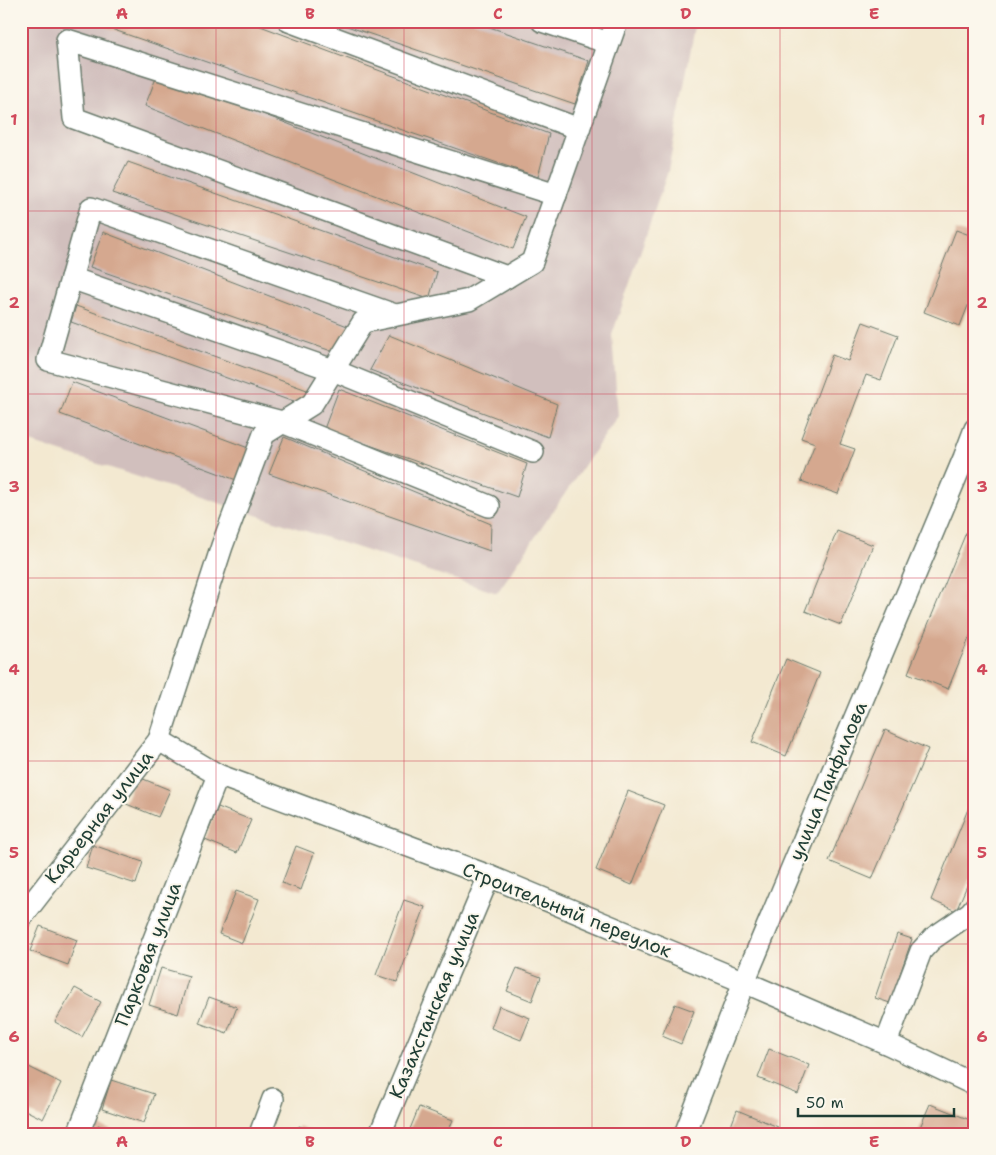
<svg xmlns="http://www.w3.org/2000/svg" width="996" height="1155" viewBox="0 0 996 1155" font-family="'Shantell Sans',sans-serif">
<rect width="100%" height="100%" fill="#fbf7ec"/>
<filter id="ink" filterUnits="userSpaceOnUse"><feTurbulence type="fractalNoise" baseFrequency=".02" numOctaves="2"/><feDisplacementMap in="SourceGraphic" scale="10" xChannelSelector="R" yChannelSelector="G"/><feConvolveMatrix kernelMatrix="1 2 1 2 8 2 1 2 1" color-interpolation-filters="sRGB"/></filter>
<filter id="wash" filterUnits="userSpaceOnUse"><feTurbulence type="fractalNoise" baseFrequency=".0096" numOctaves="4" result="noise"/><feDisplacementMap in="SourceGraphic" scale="20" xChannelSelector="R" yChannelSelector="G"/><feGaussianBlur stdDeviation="1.12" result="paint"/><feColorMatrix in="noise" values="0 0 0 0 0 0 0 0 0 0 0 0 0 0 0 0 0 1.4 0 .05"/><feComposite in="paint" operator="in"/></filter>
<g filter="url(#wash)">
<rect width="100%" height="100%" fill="#f3e9d1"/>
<path fill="#d1bfbd" d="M 21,21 L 696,21 L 668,171 L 612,335 L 618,416 L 497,593 L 21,439 Z"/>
<g id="blocks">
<g fill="#d5a88f">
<path d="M 247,21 L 549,134 L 538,177 L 91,22 Z"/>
<path d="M 472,21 L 589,61 L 575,104 L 335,22 Z"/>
<path d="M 586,21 L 599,21 L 598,26 Z"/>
<path d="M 158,73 L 526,217 L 513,249 L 145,106 Z"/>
<path d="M 128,162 L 437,272 L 429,299 L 112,193 Z"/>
<path d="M 956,230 L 975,237 L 975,288 L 960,326 L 924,312 Z"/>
<path d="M 103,232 L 350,327 L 337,353 L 90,267 Z"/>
<path d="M 76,306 L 307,390 L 302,405 L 71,322 Z"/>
<path d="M 863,322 L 898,335 L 881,380 L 866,375 L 840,444 L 855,449 L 838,494 L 801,481 L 815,443 L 801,438 L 832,355 L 848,361 Z"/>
<path d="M 389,335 L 557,404 L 548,437 L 370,370 Z"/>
<path d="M 72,382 L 251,449 L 239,481 L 60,414 Z"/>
<path d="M 339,389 L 527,464 L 517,497 L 324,429 Z"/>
<path d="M 284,437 L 491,524 L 490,551 L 269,474 Z"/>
<path d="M 975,511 L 975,624 L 948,689 L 908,673 Z"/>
<path d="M 837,531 L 873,545 L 841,625 L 805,611 Z"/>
<path d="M 786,659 L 820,673 L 786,756 L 752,742 Z"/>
<path d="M 885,730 L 928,749 L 872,879 L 829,861 Z"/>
<path d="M 136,776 L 170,790 L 158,817 L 124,803 Z"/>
<path d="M 628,791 L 664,805 L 632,885 L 596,870 Z"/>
<path d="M 975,792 L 975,867 L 956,911 L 931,900 Z"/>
<path d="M 218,807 L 251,820 L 237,853 L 205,840 Z"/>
<path d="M 93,845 L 143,862 L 136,884 L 86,868 Z"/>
<path d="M 296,846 L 314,853 L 301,890 L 282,883 Z"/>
<path d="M 236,891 L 259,899 L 242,943 L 219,934 Z"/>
<path d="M 404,900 L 425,907 L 397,982 L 376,975 Z"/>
<path d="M 40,926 L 77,940 L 68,965 L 30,951 Z"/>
<path d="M 897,934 L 912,939 L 890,1003 L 875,998 Z"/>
<path d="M 161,968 L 189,976 L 178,1014 L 149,1005 Z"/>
<path d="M 517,968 L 541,977 L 532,1001 L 507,991 Z"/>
<path d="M 75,988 L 101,1002 L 82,1037 L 55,1022 Z"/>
<path d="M 209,997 L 237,1007 L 227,1033 L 199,1023 Z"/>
<path d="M 675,1004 L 694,1011 L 681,1044 L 662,1036 Z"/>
<path d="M 499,1006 L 530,1018 L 521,1040 L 491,1028 Z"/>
<path d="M 769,1049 L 809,1065 L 798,1094 L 758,1078 Z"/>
<path d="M 25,1065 L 61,1083 L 43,1119 L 21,1108 L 21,1072 Z"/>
<path d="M 111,1080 L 154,1094 L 144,1123 L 102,1109 Z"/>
<path d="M 930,1104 L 975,1122 L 970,1134 L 923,1134 L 918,1132 Z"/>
<path d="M 419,1107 L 453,1120 L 447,1134 L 408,1134 Z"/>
<path d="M 737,1110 L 778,1127 L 775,1134 L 728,1134 Z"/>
<path d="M 98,1125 L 121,1134 L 95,1134 Z"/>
<path d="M 299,1126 L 319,1134 L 296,1134 Z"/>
</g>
</g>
</g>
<g filter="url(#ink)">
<use href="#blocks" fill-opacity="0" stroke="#69796b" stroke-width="1"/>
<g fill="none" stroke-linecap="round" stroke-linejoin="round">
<g stroke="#69796b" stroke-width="24">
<g id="minor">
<path d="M 289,21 L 579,129"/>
<path d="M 542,21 L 609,43"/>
<path d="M 507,277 L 74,118 L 67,40 L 556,195"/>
<path d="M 71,278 L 333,370 L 533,452"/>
<path d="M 395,315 L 91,208 L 48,360 L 282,422 L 489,506"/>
<path d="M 159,740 L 218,775 L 489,876 L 744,982 L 886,1043 L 975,1085"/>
<path d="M 21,918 L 159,740 L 222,546 L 264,434 L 312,404 L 363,322 L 469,300 L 532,262 L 617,21"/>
<path d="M 886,1043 L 921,951 L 932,939 L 970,913 L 975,907"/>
<path d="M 78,1134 L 218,775"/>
<path d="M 260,1134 L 273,1099"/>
<path d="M 380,1134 L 489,876"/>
<path d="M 685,1134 L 744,982 L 964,458 L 975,429"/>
</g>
</g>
<use href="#minor" stroke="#fff" stroke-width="21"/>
</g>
</g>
<path fill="none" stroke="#d1495b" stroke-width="1" stroke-opacity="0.55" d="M 216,21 L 216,1134M 404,21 L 404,1134M 592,21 L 592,1134M 780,21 L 780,1134M 21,211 L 975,211M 21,394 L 975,394M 21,578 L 975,578M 21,761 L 975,761M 21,944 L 975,944"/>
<g text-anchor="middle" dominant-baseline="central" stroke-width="4" stroke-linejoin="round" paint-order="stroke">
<g font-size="19" fill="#1f3d34" stroke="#fbf7ec">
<text transform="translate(828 781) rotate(-67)">улица Панфилова</text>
<text transform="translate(99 817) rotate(-52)">Карьерная улица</text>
<text transform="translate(567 910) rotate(22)">Строительный переулок</text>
<text transform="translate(148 954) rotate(-69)">Парковая улица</text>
<text transform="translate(434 1005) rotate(-67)">Казахстанская улица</text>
</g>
</g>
<rect width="996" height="1155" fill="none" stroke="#fbf7ec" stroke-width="55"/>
<path d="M798 1108v8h156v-8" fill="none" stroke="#1f3d34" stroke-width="2.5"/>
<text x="806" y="1108" font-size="15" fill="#1f3d34" stroke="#fbf7ec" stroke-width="4" paint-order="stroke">50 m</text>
<rect x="28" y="28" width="940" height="1100" fill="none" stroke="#d1495b" stroke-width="2"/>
<g font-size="16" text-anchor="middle" font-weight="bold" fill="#d1495b">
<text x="122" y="19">A</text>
<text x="310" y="19">B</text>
<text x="498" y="19">C</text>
<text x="686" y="19">D</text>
<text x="874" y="19">E</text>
<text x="14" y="125">1</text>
<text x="982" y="125">1</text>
<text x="14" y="308">2</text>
<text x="982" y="308">2</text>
<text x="14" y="492">3</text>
<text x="982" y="492">3</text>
<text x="14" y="675">4</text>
<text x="982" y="675">4</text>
<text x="14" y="858">5</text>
<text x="982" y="858">5</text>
<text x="14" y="1042">6</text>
<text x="982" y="1042">6</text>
<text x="122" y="1147">A</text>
<text x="310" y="1147">B</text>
<text x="498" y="1147">C</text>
<text x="686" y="1147">D</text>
<text x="874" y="1147">E</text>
</g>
</svg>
